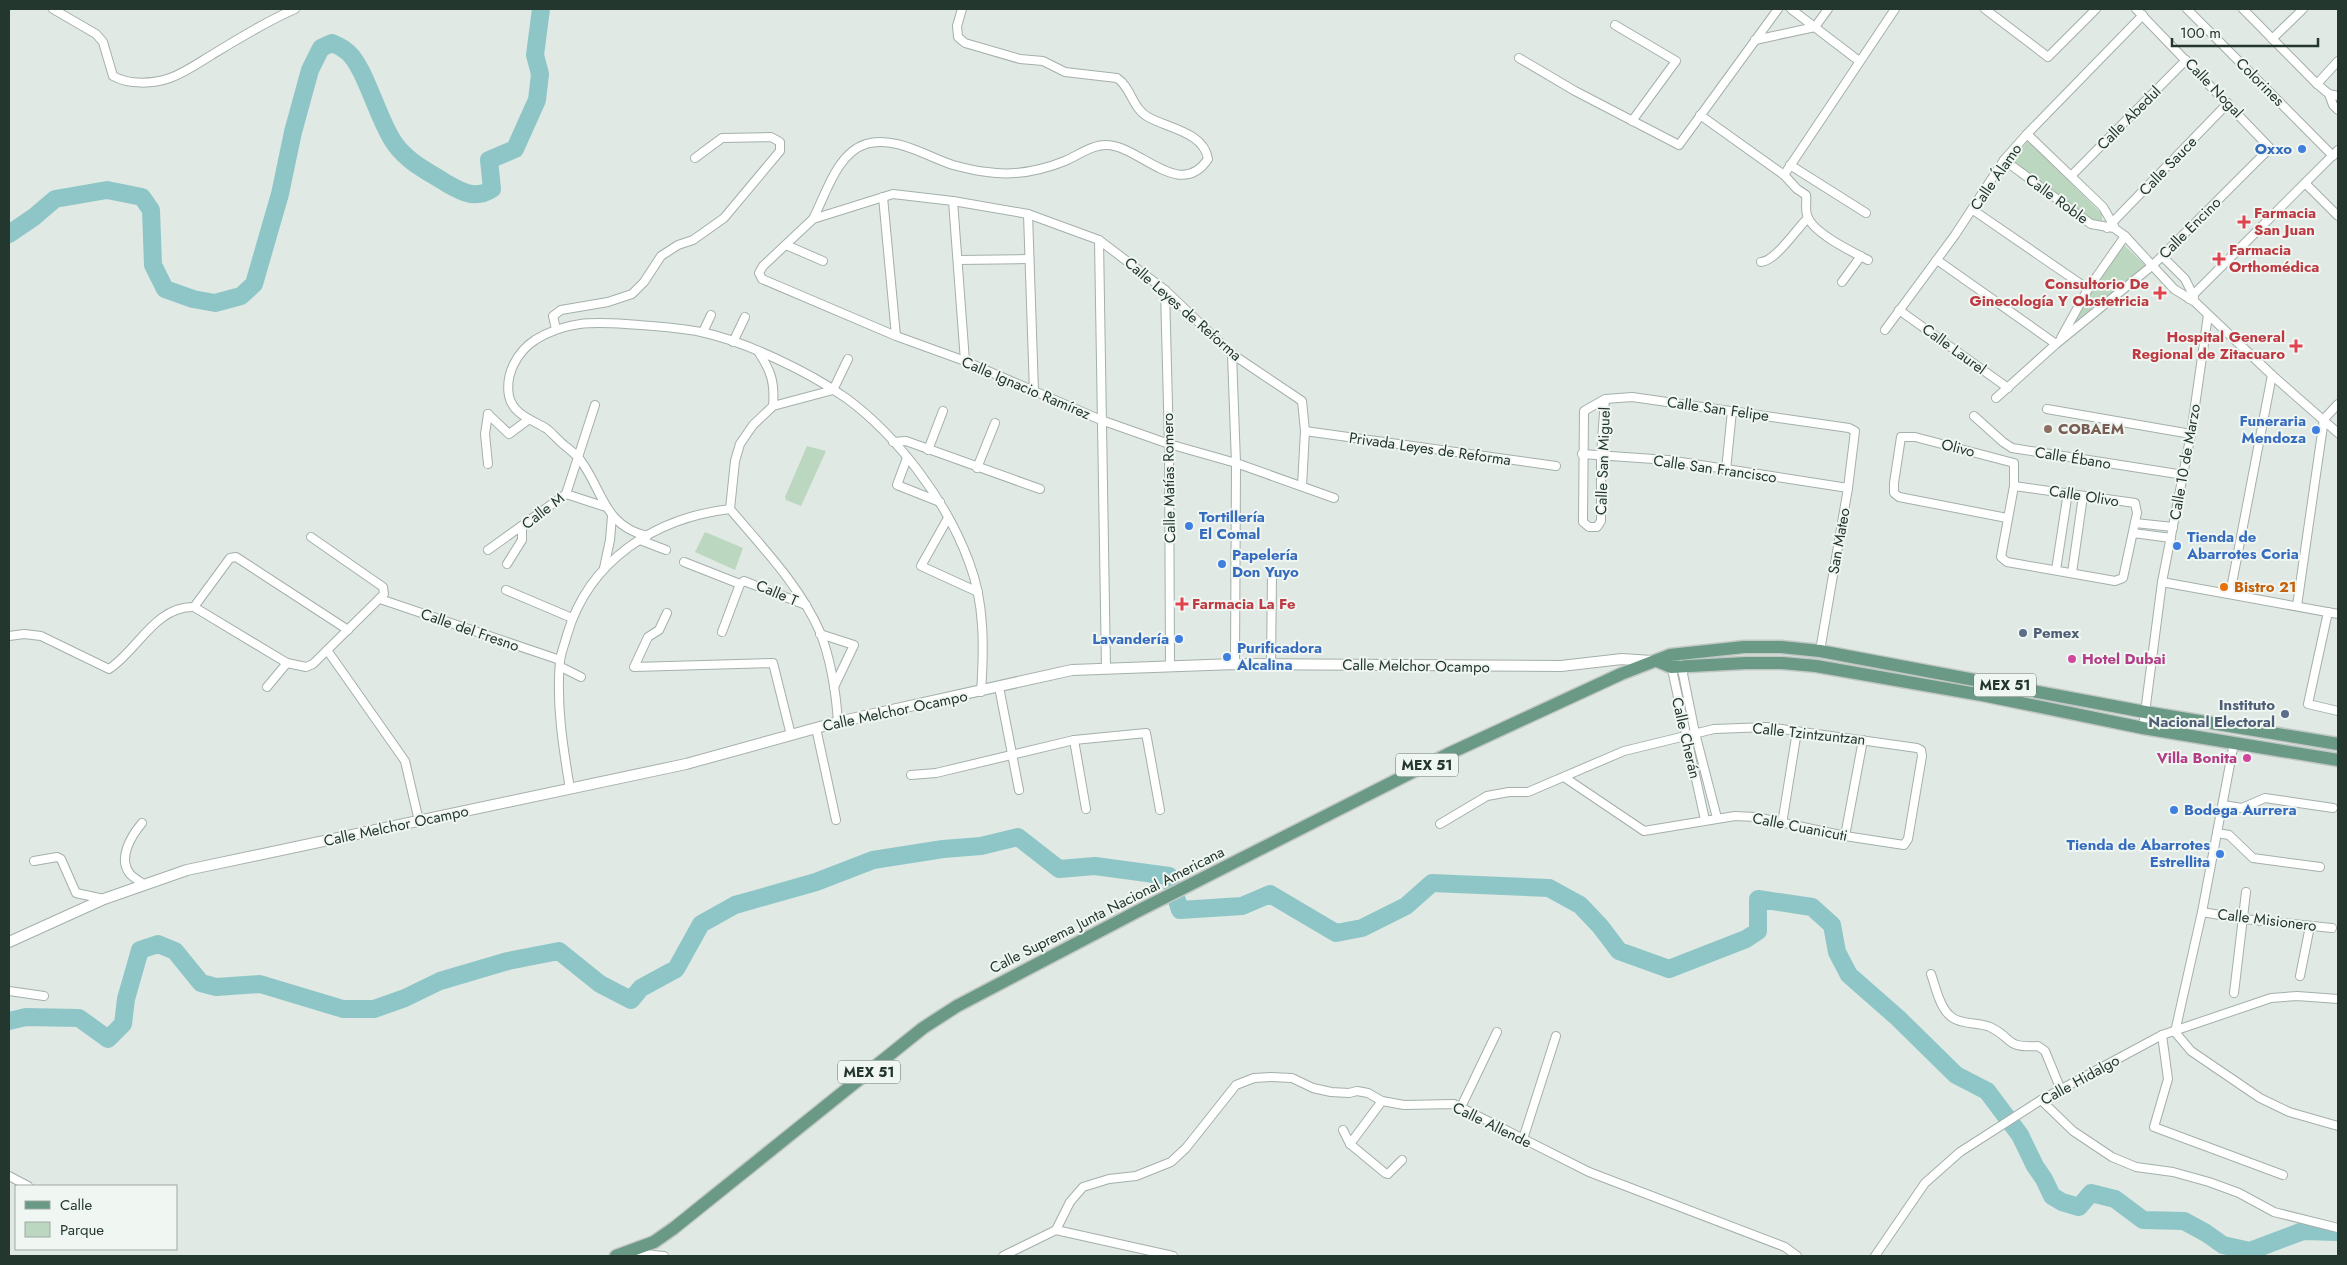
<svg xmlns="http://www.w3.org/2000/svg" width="2347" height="1265" viewBox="0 0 2347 1265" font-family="Jost,sans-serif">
<rect width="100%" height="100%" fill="#e0e9e3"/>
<g fill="#bbd7bf">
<path d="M 2028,140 L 2102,214 L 2102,223 L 2092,221 L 2011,162 Z"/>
<path d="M 2124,245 L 2147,267 L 2066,335 L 2092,285 Z"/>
<path d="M 807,446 L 826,451 L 801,506 L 786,500 L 785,497 Z"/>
<path d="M 705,532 L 743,548 L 735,570 L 695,552 Z"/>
</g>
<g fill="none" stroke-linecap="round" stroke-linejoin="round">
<g stroke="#8ec6c7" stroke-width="18">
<path d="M 9,234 L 34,217 L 55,199 L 107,190 L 142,197 L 151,210 L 153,265 L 165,289 L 193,299 L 215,303 L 241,296 L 254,284 L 280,194 L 293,132 L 310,70 L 321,48 L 332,43 C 336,45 341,47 345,50 C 365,63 378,122 395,144 C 408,162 427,171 446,183 C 462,192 475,200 492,189 L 489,160 L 515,149 L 537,100 L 540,74 L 535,55 L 541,9"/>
<path d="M 9,1021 L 26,1017 L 79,1018 L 108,1039 L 123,1024 L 126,999 L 140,950 L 158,944 L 175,951 L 201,983 L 216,987 L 260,984 L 343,1009 L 374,1009 L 405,998 L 440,981 L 508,961 L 559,951 L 600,984 L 631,1000 L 641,988 L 676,969 L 701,924 L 735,905 L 816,882 L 873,860 L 943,849 L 981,846 L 1018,837 L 1059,869 L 1095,866 L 1169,876 L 1180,910 L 1242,906 L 1270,894 L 1336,933 L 1362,928 L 1406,906 L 1432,883 L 1549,888 L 1580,905 L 1600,926 L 1619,951 L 1669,969 L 1746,939 L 1758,931 L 1758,899 L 1812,907 L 1832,925 L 1837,952 L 1849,975 L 1898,1018 L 1956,1075 L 1987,1091 L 2020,1135 L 2035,1166 L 2044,1179 L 2052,1196 L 2062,1202 L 2079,1207 L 2091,1193 L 2115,1199 L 2143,1220 L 2184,1221 L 2206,1233 L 2223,1245 L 2250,1251 L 2303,1231 L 2338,1232"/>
</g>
<g stroke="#a4b0a9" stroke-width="10">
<g id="minor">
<path d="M 53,9 L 96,34 L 103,42 L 113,76 C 129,85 153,84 170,78 C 184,73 197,64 210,56 C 238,39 265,22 295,9"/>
<path d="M 1791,9 L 1859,61"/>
<path d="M 1985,9 L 2048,57 L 2096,9"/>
<path d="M 2187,9 L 2333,156"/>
<path d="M 2243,9 L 2317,84 L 2329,94 L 2338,96"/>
<path d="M 1615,25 L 1676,61 L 1632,121"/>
<path d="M 2272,39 L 2303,9"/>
<path d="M 1755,40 L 1815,27 L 1828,9"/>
<path d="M 1519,58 L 1575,91 L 1679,145 L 1778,9"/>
<path d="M 2317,84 L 2338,61"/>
<path d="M 2329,94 L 2333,105 L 2338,110"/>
<path d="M 1700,115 L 1784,175 L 1797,189 L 1806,195 C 1807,202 1805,209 1807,215 C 1812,233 1853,252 1868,260"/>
<path d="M 2027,134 L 2103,207 L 2114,226"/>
<path d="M 2004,160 L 2091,224 L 2114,228 L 2125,236 L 2174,289 L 2195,302 L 2272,375 L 2338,433"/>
<path d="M 1790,165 L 1866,213"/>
<path d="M 1784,175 L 1895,9"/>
<path d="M 2071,176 L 2186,60"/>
<path d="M 2305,183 L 2338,216"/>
<path d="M 883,197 L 896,336"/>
<path d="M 953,201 L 965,361"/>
<path d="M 1973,210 L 2088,289"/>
<path d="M 1028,214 L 1034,392"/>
<path d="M 813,219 C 826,194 837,153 866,144 C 894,135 928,157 953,165 C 964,168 976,171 987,172 C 1013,176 1040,171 1065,161 C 1077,156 1093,144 1107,145 C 1140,146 1180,201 1208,159 C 1204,132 1167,128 1148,117 C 1132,108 1131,87 1117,78 L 1065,72 L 1043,61 L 1020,59 L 965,43 L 958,37 L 957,26 L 962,9"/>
<path d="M 2107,228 L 2228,103"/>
<path d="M 1099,240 L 1106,669"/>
<path d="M 786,245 L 823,261"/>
<path d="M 2162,256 L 2185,279 L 2194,297"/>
<path d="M 958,260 L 1028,259"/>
<path d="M 1937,260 L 2056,344"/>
<path d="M 1761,262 C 1776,261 1797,228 1808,218"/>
<path d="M 1842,282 L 1861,256"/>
<path d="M 1165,290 L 1169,444 L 1170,665"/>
<path d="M 2189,299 L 2338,150"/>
<path d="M 1899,310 L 2008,388"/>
<path d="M 556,329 L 553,316 L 561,310 L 608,302 L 632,294 L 644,282 L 661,256 L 678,245 L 693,240 L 724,218 L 780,151 L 780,142 L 771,137 L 722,138 L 695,158"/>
<path d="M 1885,330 L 1955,235 L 2004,160 L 2027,134 L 2143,15"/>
<path d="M 703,332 L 711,315"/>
<path d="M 2061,338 L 2088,289 L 2125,236"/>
<path d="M 733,342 L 745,317"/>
<path d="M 758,351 C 771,371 775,382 773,406"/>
<path d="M 1232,354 L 1236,463 L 1235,664"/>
<path d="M 833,390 L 773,406 L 753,425 L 740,444 L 735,461 L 730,509 C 762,547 800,586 820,632 C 831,660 836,693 838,722"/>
<path d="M 833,390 L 848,359"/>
<path d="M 1996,398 L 2056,344 L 2153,265 L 2265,153 L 2269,147 L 2136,9"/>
<path d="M 1605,399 L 1601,455 L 1601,521 L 1597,527 L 1589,527 L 1583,522 L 1584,411 L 1605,399 L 1632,397 L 1849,428 L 1855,431 L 1848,488 L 1820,651"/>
<path d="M 2047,409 L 2191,434"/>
<path d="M 488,414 L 509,434 L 528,420"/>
<path d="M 1974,416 L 2003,442 L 2012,448 L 2184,475"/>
<path d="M 1305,431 L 1556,466"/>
<path d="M 893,442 L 906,441 L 1040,489"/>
<path d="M 928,450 L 943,411"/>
<path d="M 1582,454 L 1668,460 L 1848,488"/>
<path d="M 907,458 L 897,485 L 940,502"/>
<path d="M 488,464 L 485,434 L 488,414"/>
<path d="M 977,468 L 995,423"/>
<path d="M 1726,470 L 1732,411"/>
<path d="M 1302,486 L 1305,431 L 1302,401 L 1232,354 L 1165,290 L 1099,240 L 1028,214 L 953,201 L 893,194 L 813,219 L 763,266 L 759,273 L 762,279 L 896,336 L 965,361 L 1101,420 L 1169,444 L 1236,463 L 1334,498"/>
<path d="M 566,494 L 606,507"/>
<path d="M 948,518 L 921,566 L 978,592"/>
<path d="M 2007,518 L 1899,497 L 1894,493 L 1894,483 L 1901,437 L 1915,437 L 2014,463 L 2014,486 L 2001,557 L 2007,562 L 2115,581 L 2123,578 L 2137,513 L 2135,503 L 2014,486"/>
<path d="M 2135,523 L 2173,527"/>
<path d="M 2133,533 L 2171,538"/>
<path d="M 647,536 C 604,526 603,491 581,461 C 577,455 570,450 564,445 C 558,440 553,434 547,429 C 533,420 513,415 509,396 C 505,374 517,352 535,340 C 566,321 592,322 626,324 C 651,326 676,327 701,332 C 745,341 809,372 846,398 C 898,436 947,502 969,562 C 985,603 984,649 981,692"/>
<path d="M 640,540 L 666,550"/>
<path d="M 488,550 L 566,494 L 595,405"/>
<path d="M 684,562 L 740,584"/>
<path d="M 507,564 L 522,540 L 522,528"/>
<path d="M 604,568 L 610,540 L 612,516"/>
<path d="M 2056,570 L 2068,492"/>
<path d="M 2072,573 L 2083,496"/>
<path d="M 2162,582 L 2338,614"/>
<path d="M 506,590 L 572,618"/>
<path d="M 2230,594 L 2272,375"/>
<path d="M 380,599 L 560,660"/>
<path d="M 2297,606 L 2324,419 L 2338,404"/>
<path d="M 194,607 L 287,663 L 306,667 L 313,664 L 384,594 L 383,587 L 311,537"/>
<path d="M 2328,612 L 2308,704 L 2338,711"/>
<path d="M 667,613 L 659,630 L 648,637 L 634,667 L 773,663 L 791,735"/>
<path d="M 722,632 L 740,584 L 744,581 L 806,605"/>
<path d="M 820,634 L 854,645 L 834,687"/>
<path d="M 9,636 L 24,634 L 41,636 L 109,669 C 138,650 155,606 194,607 L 230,558 L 236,557 L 348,630"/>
<path d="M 327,650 L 405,761 L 419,821"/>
<path d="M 1271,664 L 1272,574"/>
<path d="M 1681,664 L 1695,733 L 1717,818"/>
<path d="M 1671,665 L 1705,820"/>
<path d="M 561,667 L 581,677"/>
<path d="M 267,687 L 287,663"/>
<path d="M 999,687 L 1019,790"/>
<path d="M 816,728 L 836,820"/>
<path d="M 2143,728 L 2162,582 L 2191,434 L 2208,315"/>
<path d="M 1074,740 L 1086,809"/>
<path d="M 911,775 L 936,773 L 1074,740 L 1146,733 L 1160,810"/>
<path d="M 570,789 C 563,747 556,704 560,661 C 561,652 565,643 567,635 C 589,560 655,518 730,509"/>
<path d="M 2223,805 L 2242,808 L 2265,798 L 2333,808"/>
<path d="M 142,823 C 132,835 117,858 130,874 C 133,877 139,881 143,884"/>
<path d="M 1440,824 L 1487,796 L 1509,792 L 1528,792 L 1624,751 L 1714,729 L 1767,727 L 1917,748 L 1921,750 L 1922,756 L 1908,839 L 1904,845 L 1845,836 L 1756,817 L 1735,816 L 1644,831 L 1564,777"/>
<path d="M 1782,824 L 1797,731"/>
<path d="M 2217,833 L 2229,835 L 2253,858 L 2320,867"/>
<path d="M 1845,836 L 1863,740"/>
<path d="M 34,861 L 57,857 L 61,859 L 76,893 L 104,899"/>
<path d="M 2202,912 L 2244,919 L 2332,928"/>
<path d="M 1931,974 C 1936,988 1940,1010 1953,1018 C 1963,1025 1979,1022 1990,1027 C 2014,1038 2003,1048 2038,1046 L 2045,1051 L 2061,1090"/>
<path d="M 2300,976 L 2310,926"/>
<path d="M 9,991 L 44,996"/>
<path d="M 2234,993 L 2246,892"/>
<path d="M 2175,1032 L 2202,912 L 2234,743"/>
<path d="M 2175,1032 L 2191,1051 L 2260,1098 L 2289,1112 L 2338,1126"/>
<path d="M 2162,1035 L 2168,1079 L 2154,1127 L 2283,1175"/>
<path d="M 2041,1100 L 2073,1131 L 2112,1157 L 2136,1167 L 2173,1172 L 2209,1182 L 2239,1193 L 2274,1212 L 2338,1228"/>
<path d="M 1461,1107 L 1497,1032"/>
<path d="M 1343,1130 L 1350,1144 L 1385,1173 L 1388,1174 L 1402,1160"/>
<path d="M 1523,1139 L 1556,1036"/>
<path d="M 1350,1144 L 1382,1101"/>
<path d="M 9,1176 L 28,1186"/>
<path d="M 1056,1230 L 1070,1202 L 1083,1187 L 1109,1179 L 1136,1176 L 1171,1162 L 1186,1148 L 1236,1085 L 1254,1078 L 1271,1077 L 1292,1078 L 1313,1088 L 1331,1092 L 1349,1093 L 1357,1091 L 1368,1093 L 1382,1101 L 1404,1105 L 1454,1104 L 1589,1172 L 1785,1247 L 1797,1256"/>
<path d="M 632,1253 L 664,1256"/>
<path d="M 1003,1256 L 1056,1230 L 1173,1256"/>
<path d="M 1875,1256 L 1925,1183 L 1960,1152 L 2041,1100 L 2162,1035 L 2271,998 L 2297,996 L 2338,999"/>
</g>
</g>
<g stroke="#a4b0a9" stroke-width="12">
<path id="tertiary" d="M 9,942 L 104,899 L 187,870 L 686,764 L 838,722 L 1072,670 L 1235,664 L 1561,666 L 1622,659 L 1652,661"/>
</g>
<g stroke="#c1c7c5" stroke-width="15">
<g id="primary">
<path d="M 1657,661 L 1671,667 L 1746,663 L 1782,663 L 1816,666 L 1982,695 L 2143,728 L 2338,760"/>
<path d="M 616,1256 L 654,1242 L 674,1228 L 923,1028 L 957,1006 L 1138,911 L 1448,754 L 1621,674 L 1670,655 L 1744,647 L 1781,647 L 1820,651 L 2145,712 L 2338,744"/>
</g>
</g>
<use href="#minor" stroke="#fff" stroke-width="8"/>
<use href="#tertiary" stroke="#fff" stroke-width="10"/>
<use href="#primary" stroke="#6a9986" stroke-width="12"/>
</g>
<g fill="#3f7fe0" stroke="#f0f6f2" stroke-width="2">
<circle cx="2302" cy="149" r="5"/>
<circle cx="2316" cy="430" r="5"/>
<circle cx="1189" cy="526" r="5"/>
<circle cx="2177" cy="546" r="5"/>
<circle cx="1222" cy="564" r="5"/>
<circle cx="1179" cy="639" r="5"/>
<circle cx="1227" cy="657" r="5"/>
<circle cx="2174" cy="810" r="5"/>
<circle cx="2220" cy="854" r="5"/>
</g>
<g fill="#e0444e" stroke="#f0f6f2" stroke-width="2">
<path d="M2241.5 214.5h5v5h5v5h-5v5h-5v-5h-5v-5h5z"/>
<path d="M2216.5 251.5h5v5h5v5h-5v5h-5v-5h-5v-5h5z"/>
<path d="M2157.5 285.5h5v5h5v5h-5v5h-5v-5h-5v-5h5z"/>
<path d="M2293.5 338.5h5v5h5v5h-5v5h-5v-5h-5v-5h5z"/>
<path d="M1179.5 596.5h5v5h5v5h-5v5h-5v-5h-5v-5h5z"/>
</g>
<circle fill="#8d6e63" stroke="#f0f6f2" stroke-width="2" cx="2048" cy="429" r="5"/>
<circle fill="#e8710a" stroke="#f0f6f2" stroke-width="2" cx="2224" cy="587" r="5"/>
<g fill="#5c6f8a" stroke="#f0f6f2" stroke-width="2">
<circle cx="2023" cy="633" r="5"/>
<circle cx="2285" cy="714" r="5"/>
</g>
<g fill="#d1479c" stroke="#f0f6f2" stroke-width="2">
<circle cx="2072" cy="659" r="5"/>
<circle cx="2247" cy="758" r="5"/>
</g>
<g text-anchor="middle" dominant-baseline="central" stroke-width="4" stroke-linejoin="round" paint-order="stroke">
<g fill="#f0f6f2" stroke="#60706a" stroke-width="1">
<rect x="1974" y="673.5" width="62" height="23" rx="4"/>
<rect x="1396" y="753.5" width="62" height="23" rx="4"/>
<rect x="838" y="1060.5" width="62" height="23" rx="4"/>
</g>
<g font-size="14" font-weight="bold" fill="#23372f">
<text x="2005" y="685">MEX 51</text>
<text x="1427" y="765">MEX 51</text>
<text x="869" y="1072">MEX 51</text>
</g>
<g font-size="15" fill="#23372f" stroke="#f0f6f2">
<text transform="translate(2260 82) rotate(45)">Colorines</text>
<text transform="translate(2214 88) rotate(46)">Calle Nogal</text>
<text transform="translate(2129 118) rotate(-45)">Calle Abedul</text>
<text transform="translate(2168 166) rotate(-46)">Calle Sauce</text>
<text transform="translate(1996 177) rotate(-55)">Calle Álamo</text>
<text transform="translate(2057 199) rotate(36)">Calle Roble</text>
<text transform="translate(2190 228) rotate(-45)">Calle Encino</text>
<text transform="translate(1183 309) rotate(41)">Calle Leyes de Reforma</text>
<text transform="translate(1954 349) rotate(36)">Calle Laurel</text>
<text transform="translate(1026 388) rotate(23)">Calle Ignacio Ramírez</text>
<text transform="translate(1718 409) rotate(8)">Calle San Felipe</text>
<text transform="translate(1958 448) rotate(14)">Olivo</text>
<text transform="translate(1430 449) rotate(8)">Privada Leyes de Reforma</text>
<text transform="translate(2073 458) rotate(9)">Calle Ébano</text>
<text transform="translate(1603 461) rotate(-88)">Calle San Miguel</text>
<text transform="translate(2185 462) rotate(-80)">Calle 10 de Marzo</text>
<text transform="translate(1715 469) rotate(8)">Calle San Francisco</text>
<text transform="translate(1169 478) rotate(-91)">Calle Matías Romero</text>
<text transform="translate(2084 496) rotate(9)">Calle Olivo</text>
<text transform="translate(543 511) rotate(-38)">Calle M</text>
<text transform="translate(1839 541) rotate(-80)">San Mateo</text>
<text transform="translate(777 593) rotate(23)">Calle T</text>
<text transform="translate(470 630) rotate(19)">Calle del Fresno</text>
<text transform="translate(1416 666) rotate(1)">Calle Melchor Ocampo</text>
<text transform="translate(895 711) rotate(-12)">Calle Melchor Ocampo</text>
<text transform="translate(1809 734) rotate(6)">Calle Tzintzuntzan</text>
<text transform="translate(1686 738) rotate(77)">Calle Cherán</text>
<text transform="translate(396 826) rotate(-12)">Calle Melchor Ocampo</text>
<text transform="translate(1800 827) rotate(11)">Calle Cuanicuti</text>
<text transform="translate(1107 910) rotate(-27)">Calle Suprema Junta Nacional Americana</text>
<text transform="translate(2267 920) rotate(7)">Calle Misionero</text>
<text transform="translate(2080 1080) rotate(-29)">Calle Hidalgo</text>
<text transform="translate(1492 1125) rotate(26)">Calle Allende</text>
</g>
<g font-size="15" font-weight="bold" fill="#366cbe" stroke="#f0f6f2" text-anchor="start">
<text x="2292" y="149" text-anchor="end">Oxxo</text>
<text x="2306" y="421" text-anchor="end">Funeraria<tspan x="2306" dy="17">Mendoza</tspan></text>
<text x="1199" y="517">Tortillería<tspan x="1199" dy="17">El Comal</tspan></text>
<text x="2187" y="537">Tienda de<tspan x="2187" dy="17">Abarrotes Coria</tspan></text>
<text x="1232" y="555">Papelería<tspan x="1232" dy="17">Don Yuyo</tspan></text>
<text x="1169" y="639" text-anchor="end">Lavandería</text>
<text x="1237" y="648">Purificadora<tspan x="1237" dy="17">Alcalina</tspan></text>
<text x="2184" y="810">Bodega Aurrera</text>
<text x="2210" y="845" text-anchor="end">Tienda de Abarrotes<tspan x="2210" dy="17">Estrellita</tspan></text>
</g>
<g font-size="15" font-weight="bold" fill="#be3a42" stroke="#f0f6f2" text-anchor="start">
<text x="2254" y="213">Farmacia<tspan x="2254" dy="17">San Juan</tspan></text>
<text x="2229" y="250">Farmacia<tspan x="2229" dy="17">Orthomédica</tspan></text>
<text x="2149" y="284" text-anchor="end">Consultorio De<tspan x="2149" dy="17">Ginecología Y Obstetricia</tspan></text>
<text x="2285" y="337" text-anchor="end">Hospital General<tspan x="2285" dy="17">Regional de Zitacuaro</tspan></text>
<text x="1192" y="604">Farmacia La Fe</text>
</g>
<g font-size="15" font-weight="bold" fill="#785e54" stroke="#f0f6f2" text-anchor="start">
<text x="2058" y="429">COBAEM</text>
</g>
<g font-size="15" font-weight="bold" fill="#c56008" stroke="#f0f6f2" text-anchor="start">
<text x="2234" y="587">Bistro 21</text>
</g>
<g font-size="15" font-weight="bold" fill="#4e5e75" stroke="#f0f6f2" text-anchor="start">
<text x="2033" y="633">Pemex</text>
<text x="2275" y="705" text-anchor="end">Instituto<tspan x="2275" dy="17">Nacional Electoral</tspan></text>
</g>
<g font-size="15" font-weight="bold" fill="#b23c85" stroke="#f0f6f2" text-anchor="start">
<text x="2082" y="659">Hotel Dubai</text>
<text x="2237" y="758" text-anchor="end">Villa Bonita</text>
</g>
</g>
<rect width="2347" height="1265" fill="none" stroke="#23372f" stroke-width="20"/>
<rect x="15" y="1185" width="162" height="65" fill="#f0f6f2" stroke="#9eaaa4"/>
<rect x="25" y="1201" width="25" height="8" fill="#6a9986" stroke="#9eaaa4"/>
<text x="60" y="1210" font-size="15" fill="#23372f">Calle</text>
<rect x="25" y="1222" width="25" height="15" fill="#bbd7bf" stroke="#9eaaa4"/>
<text x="60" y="1235" font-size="15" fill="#23372f">Parque</text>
<path d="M2172 38v8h146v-8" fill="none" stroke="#23372f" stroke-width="2.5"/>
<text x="2180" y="38" font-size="15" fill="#23372f" stroke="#f0f6f2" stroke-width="4" paint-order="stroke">100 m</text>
</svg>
